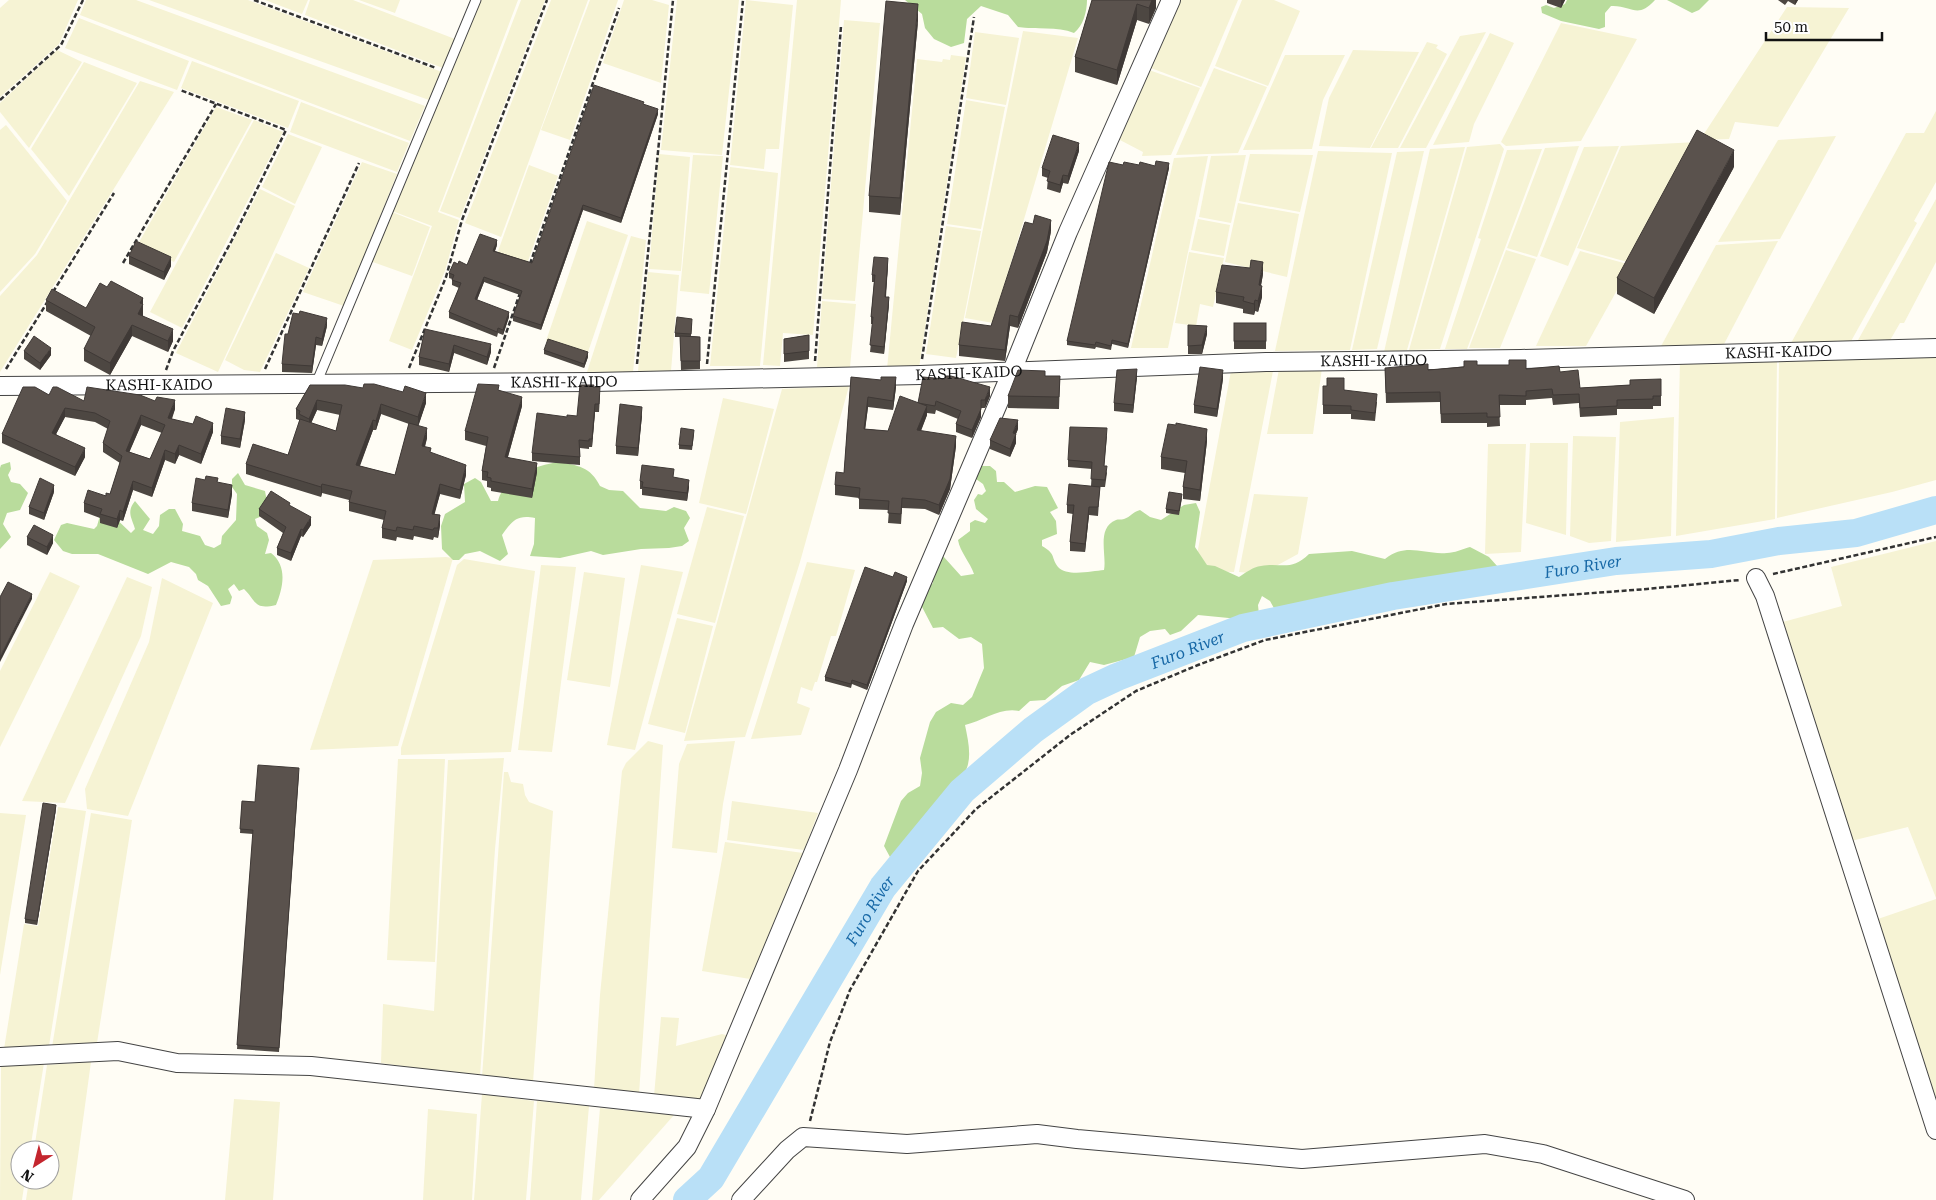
<svg xmlns="http://www.w3.org/2000/svg" width="1936" height="1200" viewBox="0 0 1936 1200" font-family="'Roboto Serif',serif">
<rect width="100%" height="100%" fill="#fffdf5"/>
<g fill="#f6f3d4">
<path d="M 9,0 L 78,0 L 59,44 L 0,97 L 0,8 Z"/>
<path d="M 86,0 L 136,0 L 425,106 L 410,141 L 80,15 Z"/>
<path d="M 149,0 L 248,0 L 442,72 L 429,100 Z"/>
<path d="M 265,0 L 308,0 L 302,14 Z"/>
<path d="M 310,0 L 353,0 L 455,39 L 443,68 L 305,15 Z"/>
<path d="M 359,0 L 400,0 L 395,13 Z"/>
<path d="M 480,0 L 518,0 L 438,212 L 459,220 L 445,271 L 412,350 L 389,341 L 432,226 L 392,211 Z"/>
<path d="M 521,0 L 545,0 L 460,218 L 440,211 Z"/>
<path d="M 551,0 L 588,0 L 501,237 L 465,223 Z"/>
<path d="M 590,0 L 618,0 L 570,140 L 541,130 Z"/>
<path d="M 624,0 L 652,0 L 669,5 L 661,83 L 603,63 Z"/>
<path d="M 677,0 L 739,0 L 722,155 L 661,150 Z"/>
<path d="M 746,0 L 793,5 L 779,149 L 766,149 L 764,169 L 730,165 Z"/>
<path d="M 797,0 L 841,0 L 813,335 L 783,333 L 780,366 L 763,365 Z"/>
<path d="M 1180,0 L 1238,0 L 1201,87 L 1151,68 Z"/>
<path d="M 1242,0 L 1274,0 L 1300,11 L 1268,86 L 1215,66 Z"/>
<path d="M 1787,7 L 1849,8 L 1778,127 L 1735,122 L 1729,139 L 1700,140 Z"/>
<path d="M 79,18 L 189,61 L 177,90 L 65,48 Z"/>
<path d="M 844,20 L 880,23 L 855,301 L 822,299 Z"/>
<path d="M 1561,23 L 1637,39 L 1581,141 L 1506,146 L 1501,142 Z"/>
<path d="M 1023,31 L 1078,38 L 993,323 L 965,318 Z"/>
<path d="M 975,32 L 1019,38 L 1006,105 L 966,98 Z"/>
<path d="M 1486,32 L 1426,148 L 1400,148 L 1460,36 Z"/>
<path d="M 1490,33 L 1514,43 L 1474,124 L 1469,142 L 1433,145 Z"/>
<path d="M 1427,42 L 1438,45 L 1436,48 L 1447,54 L 1398,148 L 1371,148 Z"/>
<path d="M 57,50 L 82,62 L 29,148 L 0,112 L 0,103 Z"/>
<path d="M 1353,50 L 1419,52 L 1370,148 L 1319,146 L 1329,98 Z"/>
<path d="M 951,55 L 966,57 L 919,368 L 887,369 L 917,59 L 942,62 L 943,59 L 950,60 Z"/>
<path d="M 1285,55 L 1345,55 L 1323,100 L 1312,149 L 1243,150 Z"/>
<path d="M 192,61 L 299,101 L 288,128 L 181,88 Z"/>
<path d="M 84,62 L 137,83 L 69,196 L 31,149 Z"/>
<path d="M 1214,68 L 1267,87 L 1238,153 L 1176,155 Z"/>
<path d="M 1149,70 L 1200,88 L 1171,155 L 1142,156 L 1143,152 L 1118,139 Z"/>
<path d="M 140,81 L 174,92 L 0,372 L 0,296 L 37,255 Z"/>
<path d="M 966,100 L 1005,107 L 981,229 L 947,224 Z"/>
<path d="M 301,102 L 409,143 L 397,172 L 290,132 Z"/>
<path d="M 216,107 L 252,120 L 174,262 L 138,244 Z"/>
<path d="M 1936,111 L 1936,182 L 1914,221 L 1917,223 L 1850,343 L 1790,345 L 1906,133 L 1924,133 Z"/>
<path d="M 254,120 L 283,132 L 182,328 L 150,312 Z"/>
<path d="M 6,125 L 67,201 L 35,254 L 0,292 L 0,130 Z"/>
<path d="M 288,134 L 322,147 L 295,204 L 262,187 Z"/>
<path d="M 1836,136 L 1780,239 L 1718,242 L 1778,140 Z"/>
<path d="M 1697,142 L 1631,263 L 1577,248 L 1621,146 Z"/>
<path d="M 1500,144 L 1504,149 L 1440,349 L 1409,350 L 1467,147 Z"/>
<path d="M 1579,146 L 1537,257 L 1507,248 L 1545,148 Z"/>
<path d="M 1619,146 L 1568,266 L 1540,256 L 1584,147 Z"/>
<path d="M 1465,147 L 1407,350 L 1384,352 L 1430,149 Z"/>
<path d="M 1542,149 L 1467,349 L 1445,349 L 1481,239 L 1478,238 L 1507,150 Z"/>
<path d="M 1318,151 L 1392,153 L 1350,350 L 1275,351 Z"/>
<path d="M 1424,151 L 1377,349 L 1352,350 L 1397,152 Z"/>
<path d="M 659,154 L 690,157 L 681,271 L 649,269 Z"/>
<path d="M 1250,154 L 1313,155 L 1300,212 L 1239,201 Z"/>
<path d="M 693,155 L 723,156 L 709,294 L 680,291 Z"/>
<path d="M 1246,155 L 1231,223 L 1199,217 L 1211,156 Z"/>
<path d="M 1208,156 L 1168,348 L 1131,348 L 1174,158 Z"/>
<path d="M 362,162 L 397,174 L 344,306 L 303,292 Z"/>
<path d="M 529,165 L 558,176 L 527,264 L 497,254 Z"/>
<path d="M 730,167 L 778,173 L 760,366 L 710,366 Z"/>
<path d="M 260,189 L 295,206 L 218,372 L 176,353 Z"/>
<path d="M 1936,199 L 1936,262 L 1904,323 L 1900,323 L 1889,342 L 1857,342 Z"/>
<path d="M 1238,203 L 1299,214 L 1287,277 L 1225,262 Z"/>
<path d="M 392,212 L 430,227 L 412,276 L 370,261 Z"/>
<path d="M 1198,219 L 1230,225 L 1224,256 L 1191,250 Z"/>
<path d="M 587,221 L 628,235 L 587,355 L 546,341 Z"/>
<path d="M 946,226 L 981,231 L 956,358 L 926,354 Z"/>
<path d="M 631,236 L 646,240 L 633,372 L 587,372 Z"/>
<path d="M 1778,241 L 1723,346 L 1660,348 L 1716,245 Z"/>
<path d="M 1506,250 L 1536,259 L 1500,348 L 1469,348 Z"/>
<path d="M 1580,251 L 1631,265 L 1586,346 L 1536,346 Z"/>
<path d="M 1189,252 L 1224,258 L 1213,307 L 1200,304 L 1196,326 L 1175,323 Z"/>
<path d="M 276,253 L 309,268 L 260,372 L 244,370 L 225,360 Z"/>
<path d="M 648,272 L 679,275 L 671,371 L 638,371 Z"/>
<path d="M 822,301 L 856,304 L 850,367 L 817,367 Z"/>
<path d="M 1936,356 L 1936,480 L 1892,492 L 1777,518 L 1779,361 Z"/>
<path d="M 1777,360 L 1775,519 L 1676,536 L 1680,361 Z"/>
<path d="M 1322,368 L 1313,434 L 1267,434 L 1279,369 Z"/>
<path d="M 1231,371 L 1273,371 L 1234,572 L 1194,571 Z"/>
<path d="M 849,386 L 800,562 L 745,737 L 684,741 L 782,389 Z"/>
<path d="M 723,398 L 774,409 L 746,514 L 699,503 Z"/>
<path d="M 1674,417 L 1671,536 L 1616,542 L 1620,422 Z"/>
<path d="M 1573,436 L 1616,437 L 1611,541 L 1589,543 L 1570,536 Z"/>
<path d="M 1530,443 L 1568,443 L 1566,535 L 1526,523 Z"/>
<path d="M 1488,444 L 1526,444 L 1521,552 L 1485,554 Z"/>
<path d="M 1254,494 L 1308,497 L 1298,554 L 1261,574 L 1239,572 Z"/>
<path d="M 707,507 L 744,516 L 715,623 L 677,614 Z"/>
<path d="M 1936,541 L 1936,898 L 1908,827 L 1851,841 L 1779,623 L 1842,606 L 1831,567 Z"/>
<path d="M 446,557 L 453,558 L 398,746 L 310,750 L 373,560 Z"/>
<path d="M 464,559 L 535,571 L 511,752 L 401,755 L 401,748 L 457,565 Z"/>
<path d="M 807,562 L 855,570 L 836,636 L 831,636 L 817,682 L 815,682 L 812,691 L 801,687 L 797,703 L 810,708 L 801,735 L 751,739 Z"/>
<path d="M 541,565 L 576,567 L 552,752 L 518,750 Z"/>
<path d="M 641,565 L 683,572 L 635,750 L 607,745 Z"/>
<path d="M 50,572 L 80,586 L 0,747 L 0,671 Z"/>
<path d="M 584,572 L 625,578 L 610,687 L 567,680 Z"/>
<path d="M 127,577 L 152,587 L 141,636 L 65,803 L 22,801 Z"/>
<path d="M 162,578 L 213,603 L 128,816 L 87,809 L 85,789 L 149,642 Z"/>
<path d="M 677,618 L 713,626 L 685,733 L 648,724 Z"/>
<path d="M 648,741 L 663,745 L 639,1094 L 594,1089 L 600,995 L 622,771 L 626,763 Z"/>
<path d="M 735,741 L 723,804 L 717,853 L 672,848 L 679,764 L 687,744 Z"/>
<path d="M 504,758 L 495,849 L 480,1077 L 381,1063 L 383,1004 L 434,1011 L 448,760 Z"/>
<path d="M 398,759 L 445,759 L 435,962 L 387,960 Z"/>
<path d="M 504,772 L 508,772 L 511,782 L 523,784 L 525,795 L 529,802 L 553,811 L 533,1082 L 482,1077 Z"/>
<path d="M 732,801 L 818,813 L 804,850 L 727,840 Z"/>
<path d="M 58,807 L 86,811 L 49,1046 L 4,1049 L 24,924 L 38,926 Z"/>
<path d="M 0,813 L 26,815 L 0,975 Z"/>
<path d="M 91,813 L 132,820 L 97,1043 L 52,1047 Z"/>
<path d="M 725,842 L 803,853 L 750,979 L 702,971 Z"/>
<path d="M 1936,899 L 1936,1116 L 1875,920 Z"/>
<path d="M 661,1017 L 679,1018 L 676,1046 L 722,1034 L 729,1036 L 703,1100 L 654,1096 Z"/>
<path d="M 91,1062 L 72,1200 L 26,1200 L 29,1180 L 50,1180 L 50,1150 L 34,1150 L 47,1065 Z"/>
<path d="M 44,1063 L 30,1150 L 20,1150 L 20,1180 L 25,1180 L 22,1200 L 0,1200 L 1,1065 Z"/>
<path d="M 482,1094 L 534,1101 L 526,1200 L 474,1200 Z"/>
<path d="M 234,1099 L 280,1102 L 273,1200 L 225,1200 Z"/>
<path d="M 537,1101 L 589,1106 L 581,1200 L 530,1200 Z"/>
<path d="M 600,1108 L 674,1115 L 599,1200 L 592,1200 Z"/>
<path d="M 428,1109 L 477,1114 L 472,1200 L 423,1200 Z"/>
</g>
<g fill="#b9dc9c">
<path d="M 905,0 L 1087,0 C 1087,12 1083,26 1074,33 C 1057,26 1036,30 1018,27 L 1008,15 L 981,6 L 967,19 L 964,43 L 951,47 L 934,39 L 925,28 L 922,14 Z"/>
<path d="M 1567,0 L 1655,0 C 1637,20 1632,5 1611,6 L 1605,13 L 1605,27 L 1599,29 L 1561,21 L 1542,13 L 1541,7 L 1546,5 L 1554,8 L 1565,4 Z"/>
<path d="M 1667,0 L 1709,0 L 1699,10 L 1692,13 Z"/>
<path d="M 10,462 L 11,469 L 8,475 L 11,482 L 20,484 L 28,493 L 20,510 L 7,513 L 3,524 L 11,537 L 0,549 L 0,468 L 1,465 Z"/>
<path d="M 558,462 C 577,465 591,467 600,486 L 609,490 L 623,491 L 640,508 L 666,511 L 674,507 L 686,511 L 690,518 L 684,528 L 689,541 L 682,546 L 669,548 L 641,549 L 603,555 L 591,551 L 560,558 L 530,556 L 534,544 L 535,518 C 517,514 512,521 502,535 L 508,554 L 500,561 L 480,551 L 465,554 L 459,560 L 453,560 L 442,549 L 441,526 L 445,514 L 465,502 L 464,484 L 475,478 L 481,482 L 491,501 L 498,501 C 504,476 535,466 558,462 Z"/>
<path d="M 978,466 L 990,466 L 996,471 L 997,482 L 1004,482 L 1015,492 L 1035,486 L 1047,487 L 1058,508 L 1050,512 L 1056,521 L 1057,534 L 1042,540 L 1042,546 C 1057,555 1050,556 1058,567 C 1067,577 1092,571 1104,570 C 1107,555 1096,528 1116,520 C 1118,519 1121,520 1124,519 C 1131,517 1132,512 1140,510 L 1150,517 L 1161,520 L 1184,505 L 1196,503 L 1200,512 L 1195,547 L 1207,565 L 1215,566 L 1239,577 C 1245,573 1253,567 1261,566 C 1281,562 1291,572 1309,554 L 1352,551 L 1385,559 C 1407,542 1423,555 1447,553 C 1454,553 1463,549 1470,547 L 1489,557 L 1498,567 L 1486,573 L 1429,584 L 1406,585 L 1375,591 L 1342,603 L 1332,601 L 1290,610 L 1275,610 L 1270,601 L 1262,596 L 1258,605 L 1259,615 L 1239,619 L 1198,615 L 1181,631 L 1170,635 L 1165,629 L 1150,631 L 1140,637 L 1134,657 L 1104,665 L 1090,662 L 1079,680 L 1062,686 L 1045,700 L 1030,701 L 1019,711 C 1000,707 983,721 965,725 C 970,749 975,772 951,785 L 948,798 L 953,814 L 948,822 L 930,824 L 923,831 L 926,843 L 916,853 L 906,851 L 890,857 L 884,846 L 901,801 L 908,793 L 920,786 L 922,773 L 920,758 L 930,722 L 936,712 L 951,703 L 963,705 L 972,697 L 984,668 L 982,644 L 971,637 L 959,639 L 943,627 L 933,628 L 921,605 L 922,593 L 933,583 L 931,571 L 937,557 L 943,556 L 961,576 L 974,574 C 970,562 960,552 958,540 L 970,531 L 970,523 L 975,520 L 985,523 L 988,519 L 976,509 L 974,500 L 978,494 L 982,495 L 986,491 L 983,484 L 976,479 Z"/>
<path d="M 238,473 L 245,485 L 265,491 L 267,502 L 262,516 L 255,519 L 257,526 L 267,533 L 269,540 L 265,554 L 271,553 C 288,566 283,588 276,605 C 254,610 257,602 244,589 L 239,591 L 234,584 L 228,589 L 232,597 L 230,604 L 221,606 L 208,586 L 198,580 L 196,574 L 189,567 L 171,562 L 148,574 L 98,554 L 72,554 L 63,551 L 54,540 L 61,525 L 67,523 L 94,529 L 97,526 L 101,512 L 110,513 L 131,533 L 135,529 C 132,518 126,512 135,501 L 150,519 L 143,530 L 153,534 L 159,526 L 160,515 L 169,509 L 175,509 L 183,524 L 182,531 L 200,536 L 205,545 L 214,548 L 221,544 L 222,536 L 236,520 L 237,494 L 232,487 L 232,479 Z"/>
</g>
<g fill="none" stroke-linecap="round" stroke-linejoin="round">
<path stroke="#b9e0f7" stroke-width="28" id="s1" d="M 687,1200 L 711,1178 L 883,887 L 962,791 L 1033,730 L 1087,691 L 1117,677 L 1243,628 L 1393,596 L 1616,561 L 1711,554 L 1779,541 L 1856,533 L 1936,510"/>
<g stroke="#444" stroke-width="11">
<path id="lane" d="M 316,384 L 476,0"/>
</g>
<g stroke="#444" stroke-width="20">
<g id="street">
<path id="s2" d="M 0,386 L 594,382 L 920,375 L 1266,362 L 1521,359 L 1936,348"/>
<path d="M 1756,578 L 1765,596 L 1936,1130"/>
<path d="M 0,1057 L 118,1051 L 177,1063 L 311,1066 L 706,1109"/>
<path d="M 640,1200 L 687,1147 L 706,1109 L 848,770 L 904,624 L 1012,371 L 1068,232 L 1171,0"/>
<path d="M 741,1200 L 787,1150 L 803,1137 L 907,1144 L 1037,1134 L 1077,1139 L 1302,1159 L 1485,1144 L 1543,1154 L 1685,1200"/>
</g>
</g>
<g stroke="#333" stroke-width="2.5" stroke-dasharray="5 2.5" stroke-linecap="butt">
<path d="M 254,0 L 436,68"/>
<path d="M 0,100 L 61,45 L 83,0"/>
<path d="M 123,263 L 216,104"/>
<path d="M 530,264 L 619,8"/>
<path d="M 53,292 L 114,193"/>
<path d="M 922,359 L 974,17"/>
<path d="M 815,361 L 841,26"/>
<path d="M 637,364 L 673,0"/>
<path d="M 707,364 L 743,0"/>
<path d="M 409,368 L 446,277 L 462,220 L 547,0"/>
<path d="M 494,368 L 520,293"/>
<path d="M 6,369 L 48,301"/>
<path d="M 265,369 L 359,163"/>
<path d="M 166,370 L 173,351 L 232,240 L 286,130 L 180,90"/>
<path d="M 1773,574 L 1936,537"/>
<path d="M 810,1121 L 830,1042 L 850,990 L 918,871 L 976,809 L 1070,735 L 1136,691 L 1198,665 L 1265,640 L 1446,604 L 1647,589 L 1740,580"/>
</g>
<use href="#lane" stroke="#fff" stroke-width="9"/>
<use href="#street" stroke="#fff" stroke-width="18"/>
</g>
<g fill="#4d4742" fill-rule="evenodd">
<path d="M 1092,0 L 1156,0 L 1156,8 L 1149,24 L 1137,20 L 1117,85 L 1075,72 L 1075,57 Z"/>
<path d="M 1547,0 L 1565,0 L 1561,8 L 1547,3 Z"/>
<path d="M 1778,0 L 1798,0 L 1795,5 L 1788,1 L 1785,5 Z"/>
<path d="M 918,21 L 900,215 L 869,212 L 869,196 Z"/>
<path d="M 644,105 L 658,114 L 621,223 L 583,210 L 541,330 L 513,321 L 513,316 L 520,295 L 484,282 L 477,300 L 509,317 L 503,335 L 498,333 L 497,337 L 449,318 L 449,312 L 459,288 L 452,285 L 452,279 L 449,278 L 449,273 L 458,264 L 467,265 L 497,245 L 495,251 L 532,263 Z"/>
<path d="M 1079,151 L 1068,184 L 1063,183 L 1060,193 L 1047,189 L 1048,178 L 1042,176 L 1042,168 Z"/>
<path d="M 1123,165 L 1155,166 L 1169,168 L 1128,348 L 1112,344 L 1111,350 L 1096,347 L 1095,349 L 1067,345 L 1067,341 Z"/>
<path d="M 1734,167 L 1654,314 L 1617,294 L 1617,278 Z"/>
<path d="M 1051,231 L 1047,252 L 1018,328 L 1010,326 L 1005,361 L 959,356 L 959,345 L 991,326 Z"/>
<path d="M 129,256 L 171,266 L 164,280 L 129,264 Z"/>
<path d="M 888,265 L 886,297 L 889,304 L 884,354 L 870,352 L 873,324 L 871,324 L 871,317 L 874,282 L 872,282 L 872,275 Z"/>
<path d="M 1263,274 L 1261,285 L 1262,297 L 1258,312 L 1255,311 L 1254,315 L 1243,313 L 1243,309 L 1216,303 L 1216,292 Z"/>
<path d="M 107,287 L 143,298 L 143,316 L 173,341 L 168,352 L 132,336 L 110,375 L 84,361 L 84,349 L 91,336 L 46,311 L 46,300 L 86,308 Z"/>
<path d="M 692,323 L 691,336 L 700,337 L 700,369 L 681,370 L 680,337 L 675,337 L 675,333 Z"/>
<rect x="1234" y="323" width="32" height="26"/>
<path d="M 1188,325 L 1207,334 L 1202,354 L 1188,354 Z"/>
<path d="M 327,326 L 322,346 L 316,345 L 312,373 L 282,372 L 282,364 Z"/>
<path d="M 425,329 L 491,352 L 487,365 L 454,353 L 449,372 L 419,365 L 419,357 Z"/>
<path d="M 809,335 L 809,359 L 784,362 L 784,339 Z"/>
<path d="M 544,350 L 588,357 L 584,368 L 544,354 Z"/>
<path d="M 24,351 L 51,355 L 40,370 L 24,359 Z"/>
<path d="M 1477,365 L 1560,372 L 1580,388 L 1630,385 L 1661,379 L 1661,406 L 1653,406 L 1653,409 L 1617,409 L 1617,415 L 1580,417 L 1579,403 L 1553,405 L 1552,398 L 1526,400 L 1526,405 L 1499,405 L 1500,426 L 1487,427 L 1487,423 L 1441,423 L 1440,402 L 1386,403 L 1385,368 L 1428,370 Z"/>
<path d="M 1045,376 L 1060,376 L 1059,409 L 1008,408 L 1008,396 Z"/>
<path d="M 851,377 L 896,387 L 893,410 L 868,407 L 865,429 L 888,431 L 918,403 L 990,396 L 985,408 L 981,408 L 981,417 L 972,438 L 956,432 L 956,424 L 958,419 L 936,410 L 935,414 L 927,413 L 927,415 L 921,431 L 956,446 L 950,489 L 939,515 L 925,509 L 902,508 L 901,524 L 888,523 L 889,510 L 859,509 L 859,498 L 835,495 L 835,485 L 844,473 Z"/>
<path d="M 1137,377 L 1133,413 L 1114,411 L 1114,403 Z"/>
<path d="M 1223,379 L 1217,417 L 1194,413 L 1194,405 Z"/>
<path d="M 310,385 L 426,403 L 418,426 L 427,438 L 425,447 L 431,453 L 466,475 L 460,499 L 440,494 L 434,514 L 440,525 L 438,538 L 434,537 L 433,540 L 414,536 L 413,540 L 397,537 L 396,541 L 382,538 L 382,528 L 384,520 L 349,511 L 349,500 L 322,493 L 321,497 L 246,474 L 246,464 L 288,455 L 299,423 L 299,420 L 296,419 L 296,409 ZM 317,410 L 340,415 L 336,431 L 311,423 ZM 381,414 L 409,424 L 395,475 L 360,466 L 373,430 L 376,430 Z"/>
<path d="M 1323,386 L 1344,390 L 1377,402 L 1375,421 L 1351,419 L 1351,414 L 1323,414 Z"/>
<path d="M 594,387 L 600,396 L 599,412 L 595,412 L 592,447 L 589,447 L 589,449 L 580,448 L 580,465 L 532,461 L 532,453 L 567,417 L 577,416 Z"/>
<path d="M 499,390 L 522,406 L 508,457 L 537,472 L 532,498 L 491,491 L 491,488 L 487,487 L 487,481 L 482,480 L 482,471 L 486,446 L 465,440 L 465,431 Z"/>
<path d="M 49,395 L 84,401 L 155,401 L 175,409 L 172,419 L 213,432 L 201,464 L 179,455 L 175,464 L 165,460 L 152,497 L 133,490 L 123,521 L 120,520 L 117,528 L 100,523 L 100,518 L 84,512 L 84,503 L 110,494 L 120,463 L 103,452 L 103,443 L 108,429 L 95,422 L 65,417 L 56,434 L 85,457 L 75,476 L 2,443 L 2,434 ZM 141,425 L 162,433 L 150,459 L 129,452 Z"/>
<path d="M 642,415 L 638,456 L 616,454 L 616,446 Z"/>
<path d="M 245,420 L 240,448 L 221,444 L 221,436 Z"/>
<path d="M 1018,429 L 1016,434 L 1016,443 L 1010,457 L 990,449 L 990,440 Z"/>
<path d="M 694,434 L 692,450 L 679,449 L 679,445 Z"/>
<path d="M 1107,436 L 1104,466 L 1107,473 L 1105,487 L 1100,487 L 1098,516 L 1089,515 L 1085,552 L 1070,551 L 1070,542 L 1073,514 L 1067,513 L 1067,505 L 1091,486 L 1092,469 L 1068,467 L 1068,460 Z"/>
<path d="M 1207,441 L 1200,501 L 1183,499 L 1183,487 L 1185,473 L 1161,469 L 1161,457 Z"/>
<path d="M 674,478 L 689,487 L 687,501 L 642,495 L 642,489 L 640,489 L 640,481 Z"/>
<path d="M 218,483 L 232,494 L 228,518 L 192,511 L 192,503 Z"/>
<path d="M 54,492 L 44,520 L 29,514 L 29,507 Z"/>
<path d="M 1182,498 L 1179,515 L 1166,513 L 1166,509 Z"/>
<path d="M 290,506 L 311,525 L 303,537 L 301,536 L 291,561 L 277,555 L 277,548 L 283,533 L 259,516 L 259,509 Z"/>
<path d="M 27,537 L 53,543 L 47,555 L 27,545 Z"/>
<path d="M 893,577 L 907,581 L 867,690 L 852,684 L 851,688 L 825,681 L 825,677 Z"/>
<path d="M 299,773 L 279,1052 L 237,1049 L 253,834 L 240,833 L 242,801 L 255,802 Z"/>
<path d="M 56,809 L 37,925 L 25,923 L 25,919 Z"/>
</g>
<g fill="#3f3936">
<path d="M 1152,0 L 1156,0 L 1156,8 L 1149,24 L 1149,8 Z"/>
<path d="M 1561,0 L 1565,0 L 1561,8 Z"/>
<path d="M 1795,0 L 1798,0 L 1795,5 Z"/>
<path d="M 918,4 L 918,21 L 900,215 L 900,198 Z"/>
<path d="M 1137,4 L 1137,20 L 1117,85 L 1117,70 Z"/>
<path d="M 658,109 L 658,114 L 621,223 L 621,218 Z"/>
<path d="M 1079,143 L 1079,151 L 1068,184 L 1068,176 Z"/>
<path d="M 1734,150 L 1734,167 L 1654,314 L 1654,298 Z"/>
<path d="M 1169,163 L 1169,168 L 1128,348 L 1128,344 Z"/>
<path d="M 1063,175 L 1063,183 L 1060,193 L 1060,185 Z"/>
<path d="M 583,205 L 583,210 L 541,330 L 541,325 Z"/>
<path d="M 1051,220 L 1051,231 L 1047,252 L 1018,328 L 1018,317 Z"/>
<path d="M 497,240 L 497,245 L 493,256 L 493,251 Z"/>
<path d="M 171,257 L 171,266 L 164,280 L 164,272 Z"/>
<path d="M 888,258 L 888,265 L 885,304 L 885,297 Z"/>
<path d="M 1263,262 L 1263,274 L 1259,297 L 1259,285 Z"/>
<path d="M 484,277 L 484,282 L 475,305 L 475,299 Z"/>
<path d="M 1262,286 L 1262,297 L 1258,312 L 1258,301 Z"/>
<path d="M 889,297 L 889,304 L 884,354 L 884,347 Z"/>
<path d="M 143,298 L 143,316 L 138,314 L 140,303 Z"/>
<path d="M 1255,300 L 1255,311 L 1254,315 L 1254,304 Z"/>
<path d="M 509,312 L 509,317 L 503,335 L 503,330 Z"/>
<path d="M 1010,315 L 1010,326 L 1005,361 L 1005,350 Z"/>
<path d="M 327,318 L 327,326 L 322,346 L 322,339 Z"/>
<path d="M 132,325 L 132,336 L 110,375 L 110,363 Z"/>
<path d="M 1207,326 L 1207,334 L 1202,354 L 1202,345 Z"/>
<path d="M 173,329 L 173,341 L 168,352 L 168,341 Z"/>
<path d="M 316,337 L 316,345 L 312,373 L 312,366 Z"/>
<path d="M 491,344 L 491,352 L 487,365 L 487,357 Z"/>
<path d="M 454,345 L 454,353 L 449,372 L 449,364 Z"/>
<path d="M 51,348 L 51,355 L 40,370 L 40,363 Z"/>
<path d="M 588,352 L 588,357 L 584,368 L 584,364 Z"/>
<path d="M 1137,369 L 1137,377 L 1133,413 L 1133,405 Z"/>
<path d="M 1223,370 L 1223,379 L 1217,417 L 1217,409 Z"/>
<path d="M 896,377 L 896,387 L 893,410 L 893,401 Z"/>
<path d="M 990,387 L 990,396 L 985,408 L 985,400 Z"/>
<path d="M 426,393 L 426,403 L 418,427 L 418,417 Z"/>
<path d="M 522,397 L 522,406 L 505,467 L 505,457 Z"/>
<path d="M 868,397 L 868,407 L 864,439 L 864,429 Z"/>
<path d="M 175,400 L 175,409 L 168,427 L 168,418 Z"/>
<path d="M 317,400 L 317,410 L 309,428 L 309,419 Z"/>
<path d="M 981,400 L 981,417 L 972,438 L 972,430 Z"/>
<path d="M 381,404 L 381,414 L 376,430 L 376,421 Z"/>
<path d="M 595,404 L 595,412 L 592,447 L 592,439 Z"/>
<path d="M 927,406 L 927,415 L 917,440 L 917,430 Z"/>
<path d="M 642,407 L 642,415 L 638,456 L 638,448 Z"/>
<path d="M 65,408 L 65,417 L 52,442 L 52,433 Z"/>
<path d="M 245,412 L 245,420 L 240,448 L 240,439 Z"/>
<path d="M 141,415 L 141,425 L 126,460 L 126,451 Z"/>
<path d="M 373,420 L 373,430 L 356,475 L 356,465 Z"/>
<path d="M 1018,420 L 1018,429 L 1013,441 L 1013,433 Z"/>
<path d="M 213,423 L 213,432 L 201,464 L 201,454 Z"/>
<path d="M 427,428 L 427,438 L 422,456 L 422,446 Z"/>
<path d="M 1207,429 L 1207,441 L 1200,501 L 1200,490 Z"/>
<path d="M 1016,434 L 1016,443 L 1010,457 L 1010,449 Z"/>
<path d="M 956,436 L 956,446 L 950,489 L 939,515 L 939,505 Z"/>
<path d="M 179,445 L 179,455 L 175,464 L 175,454 Z"/>
<path d="M 85,448 L 85,457 L 75,476 L 75,467 Z"/>
<path d="M 165,450 L 165,460 L 152,497 L 152,488 Z"/>
<path d="M 537,463 L 537,472 L 532,498 L 532,489 Z"/>
<path d="M 466,465 L 466,475 L 460,499 L 460,490 Z"/>
<path d="M 689,480 L 689,487 L 687,501 L 687,493 Z"/>
<path d="M 133,481 L 133,490 L 123,521 L 123,512 Z"/>
<path d="M 322,484 L 322,493 L 321,497 L 321,487 Z"/>
<path d="M 440,484 L 440,494 L 432,524 L 432,514 Z"/>
<path d="M 54,485 L 54,492 L 44,520 L 44,513 Z"/>
<path d="M 232,485 L 232,494 L 228,518 L 228,510 Z"/>
<path d="M 1089,507 L 1089,515 L 1085,552 L 1085,544 Z"/>
<path d="M 120,510 L 120,520 L 117,528 L 117,519 Z"/>
<path d="M 440,515 L 440,525 L 438,538 L 438,528 Z"/>
<path d="M 311,517 L 311,525 L 303,537 L 303,530 Z"/>
<path d="M 301,529 L 301,536 L 291,561 L 291,553 Z"/>
<path d="M 53,535 L 53,543 L 47,555 L 47,547 Z"/>
<path d="M 907,577 L 907,581 L 867,690 L 867,685 Z"/>
<path d="M 32,594 L 32,599 L 0,662 L 0,657 Z"/>
<path d="M 56,805 L 56,809 L 37,925 L 37,921 Z"/>
</g>
<g fill="#5a524d" stroke="#3f3936" fill-rule="evenodd">
<path d="M 1092,0 L 1152,0 L 1149,8 L 1137,4 L 1117,70 L 1075,57 Z"/>
<path d="M 886,1 L 918,4 L 900,198 L 869,196 Z"/>
<path d="M 594,85 L 644,102 L 643,104 L 658,109 L 621,218 L 583,205 L 541,325 L 513,316 L 522,291 L 484,277 L 475,299 L 509,312 L 503,330 L 498,328 L 497,332 L 449,312 L 461,283 L 452,280 L 454,275 L 449,273 L 454,262 L 458,264 L 459,261 L 467,265 L 480,234 L 497,240 L 493,251 L 532,263 Z"/>
<path d="M 1697,130 L 1734,150 L 1654,298 L 1617,278 Z"/>
<path d="M 1053,135 L 1079,143 L 1068,176 L 1063,175 L 1060,185 L 1047,181 L 1050,171 L 1042,168 Z"/>
<path d="M 1156,161 L 1169,163 L 1128,344 L 1112,340 L 1111,346 L 1096,342 L 1095,345 L 1067,341 L 1109,162 L 1123,165 L 1124,162 L 1139,165 L 1140,162 L 1155,166 Z"/>
<path d="M 1035,215 L 1051,220 L 1047,241 L 1018,317 L 1010,315 L 1005,350 L 959,345 L 962,322 L 991,326 L 1025,222 L 1033,224 Z"/>
<path d="M 136,241 L 171,257 L 164,272 L 129,256 Z"/>
<path d="M 874,257 L 888,258 L 885,297 L 889,297 L 884,347 L 870,345 L 873,317 L 871,317 L 875,275 L 872,275 Z"/>
<path d="M 1251,260 L 1263,262 L 1259,285 L 1262,286 L 1258,301 L 1255,300 L 1254,304 L 1243,301 L 1244,297 L 1216,292 L 1222,265 L 1250,268 Z"/>
<path d="M 111,281 L 143,298 L 140,303 L 143,304 L 138,314 L 173,329 L 168,341 L 132,325 L 110,363 L 84,349 L 95,327 L 46,300 L 52,289 L 86,308 L 100,283 L 107,287 Z"/>
<path d="M 300,311 L 327,318 L 322,339 L 316,337 L 312,366 L 282,364 L 285,334 L 288,334 L 293,313 L 299,314 Z"/>
<path d="M 677,317 L 692,319 L 691,334 L 675,333 Z"/>
<rect x="1234" y="323" width="32" height="18"/>
<path d="M 1188,325 L 1207,326 L 1202,345 L 1188,346 Z"/>
<path d="M 425,329 L 491,344 L 487,357 L 454,345 L 449,364 L 419,357 Z"/>
<path d="M 809,335 L 809,351 L 784,354 L 784,339 Z"/>
<path d="M 34,336 L 51,348 L 40,363 L 24,351 Z"/>
<path d="M 680,336 L 700,337 L 700,361 L 681,361 Z"/>
<path d="M 548,339 L 588,352 L 584,364 L 544,350 Z"/>
<path d="M 1509,360 L 1526,360 L 1526,369 L 1559,366 L 1560,372 L 1578,370 L 1580,388 L 1630,385 L 1630,380 L 1661,379 L 1661,396 L 1653,396 L 1653,399 L 1617,400 L 1617,406 L 1580,408 L 1579,394 L 1553,395 L 1552,389 L 1526,391 L 1526,396 L 1499,395 L 1500,417 L 1487,417 L 1487,413 L 1441,414 L 1440,392 L 1386,393 L 1385,368 L 1428,364 L 1428,370 L 1464,367 L 1464,361 L 1477,361 L 1477,365 L 1509,365 Z"/>
<path d="M 1200,367 L 1223,370 L 1217,409 L 1194,405 Z"/>
<path d="M 1137,369 L 1133,405 L 1114,403 L 1117,370 Z"/>
<path d="M 1018,370 L 1045,371 L 1045,376 L 1060,376 L 1059,397 L 1008,396 Z"/>
<path d="M 946,376 L 951,376 L 990,387 L 985,400 L 981,400 L 981,409 L 972,430 L 956,424 L 961,411 L 936,401 L 935,406 L 918,403 L 923,377 L 945,379 Z"/>
<path d="M 851,377 L 881,380 L 881,377 L 896,377 L 893,401 L 868,397 L 864,429 L 888,431 L 900,396 L 927,406 L 917,430 L 956,436 L 950,479 L 939,505 L 925,500 L 902,498 L 901,514 L 888,513 L 889,501 L 859,499 L 860,488 L 835,485 L 836,472 L 844,473 Z"/>
<path d="M 1327,378 L 1344,378 L 1344,390 L 1377,394 L 1375,413 L 1351,410 L 1351,406 L 1323,405 L 1323,386 L 1327,386 Z"/>
<path d="M 364,384 L 374,384 L 403,392 L 405,386 L 426,393 L 418,417 L 381,404 L 376,421 L 373,420 L 356,465 L 395,475 L 409,423 L 427,428 L 422,446 L 431,448 L 430,452 L 466,465 L 460,490 L 440,484 L 432,514 L 440,515 L 438,528 L 434,528 L 433,530 L 414,526 L 413,530 L 397,527 L 396,531 L 382,528 L 386,511 L 349,502 L 352,491 L 322,484 L 321,487 L 246,464 L 253,444 L 288,455 L 300,419 L 336,431 L 342,405 L 317,400 L 309,419 L 299,414 L 300,411 L 296,409 L 310,385 L 345,385 L 363,388 Z"/>
<path d="M 478,384 L 499,385 L 498,390 L 522,397 L 505,457 L 537,463 L 532,489 L 491,481 L 491,478 L 487,477 L 488,472 L 482,471 L 488,437 L 465,431 Z"/>
<path d="M 580,385 L 594,385 L 593,387 L 600,387 L 599,404 L 595,404 L 592,439 L 589,439 L 589,441 L 579,440 L 580,457 L 532,453 L 537,413 L 567,417 L 567,415 L 577,416 Z"/>
<path d="M 23,387 L 35,387 L 49,395 L 53,387 L 57,387 L 84,401 L 87,387 L 140,395 L 155,401 L 157,397 L 175,400 L 168,418 L 193,424 L 196,416 L 213,423 L 201,454 L 179,445 L 175,454 L 165,450 L 152,488 L 133,481 L 123,512 L 120,510 L 117,519 L 100,514 L 102,509 L 84,503 L 88,490 L 106,496 L 106,493 L 110,494 L 122,456 L 103,443 L 110,421 L 95,413 L 65,408 L 52,433 L 85,448 L 75,467 L 2,434 ZM 141,415 L 165,425 L 150,459 L 126,451 Z"/>
<path d="M 620,404 L 642,407 L 638,448 L 616,446 Z"/>
<path d="M 226,408 L 245,412 L 240,439 L 221,436 Z"/>
<path d="M 1000,418 L 1018,420 L 1013,433 L 1016,434 L 1010,449 L 990,440 Z"/>
<path d="M 1176,423 L 1207,429 L 1200,490 L 1183,487 L 1187,461 L 1161,457 L 1168,424 L 1176,425 Z"/>
<path d="M 1070,427 L 1107,428 L 1104,466 L 1107,466 L 1105,480 L 1091,479 L 1092,462 L 1068,460 Z"/>
<path d="M 681,428 L 694,430 L 692,446 L 679,445 Z"/>
<path d="M 642,465 L 674,469 L 673,477 L 689,480 L 687,493 L 642,487 L 643,482 L 640,481 Z"/>
<path d="M 206,476 L 218,478 L 217,482 L 232,485 L 228,510 L 192,503 L 196,478 L 205,480 Z"/>
<path d="M 40,478 L 54,485 L 44,513 L 29,507 Z"/>
<path d="M 1069,484 L 1100,487 L 1098,507 L 1089,507 L 1085,544 L 1070,542 L 1074,505 L 1067,505 Z"/>
<path d="M 271,491 L 290,503 L 289,505 L 311,517 L 303,530 L 301,529 L 291,553 L 277,548 L 286,527 L 259,509 Z"/>
<path d="M 1169,492 L 1182,494 L 1179,511 L 1166,509 Z"/>
<path d="M 34,525 L 53,535 L 47,547 L 27,537 Z"/>
<path d="M 865,567 L 893,577 L 895,572 L 907,577 L 867,685 L 852,680 L 851,684 L 825,677 Z"/>
<path d="M 8,582 L 32,594 L 0,657 L 0,597 Z"/>
<path d="M 258,765 L 299,768 L 279,1048 L 237,1045 L 253,830 L 240,829 L 242,801 L 255,802 Z"/>
<path d="M 43,803 L 56,805 L 37,921 L 25,919 Z"/>
</g>
<g text-anchor="middle" dominant-baseline="central" stroke-width="5" stroke-linejoin="round" paint-order="stroke">
<g font-size="15" fill="#111" stroke="#fff">
<text stroke="none"><textPath href="#s2" startOffset="1779">KASHI-KAIDO</textPath></text>
<text stroke="none"><textPath href="#s2" startOffset="1374">KASHI-KAIDO</textPath></text>
<text stroke="none"><textPath href="#s2" startOffset="969">KASHI-KAIDO</textPath></text>
<text stroke="none"><textPath href="#s2" startOffset="564">KASHI-KAIDO</textPath></text>
<text stroke="none"><textPath href="#s2" startOffset="159">KASHI-KAIDO</textPath></text>
</g>
<g font-size="16" font-style="italic" fill="#1768a6" stroke="#fff">
<text stroke="none"><textPath href="#s1" startOffset="1169">Furo River</textPath></text>
<text stroke="none"><textPath href="#s1" startOffset="764">Furo River</textPath></text>
<text stroke="none"><textPath href="#s1" startOffset="344">Furo River</textPath></text>
</g>
</g>
<g transform="translate(35 1165) rotate(216)"><circle r="24" fill="#ffffff" stroke="#a0a0a0"/>
<path d="M0-4L9 19L0 12L-9 19Z" fill="#c4262e"/>
<text y="-8" font-size="14" font-weight="bold" text-anchor="middle" fill="#111111">N</text>
</g>
<path d="M1766 32v8h116v-8" fill="none" stroke="#111111" stroke-width="2.5"/>
<text x="1774" y="32" font-size="15" fill="#111111" stroke="#ffffff" stroke-width="4" paint-order="stroke">50 m</text>
</svg>
